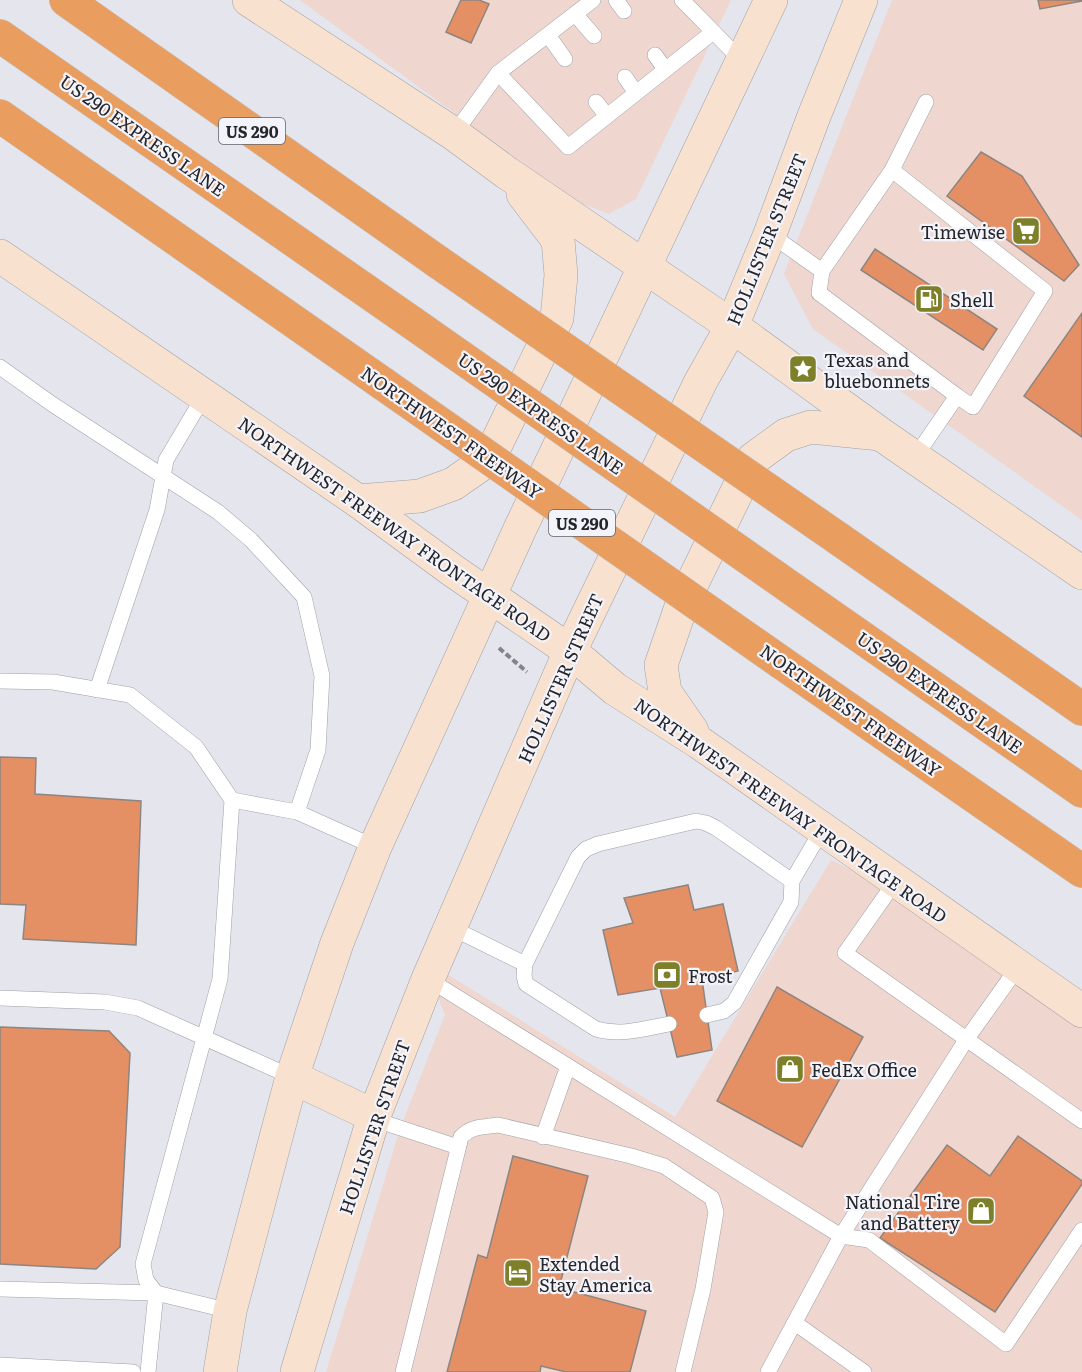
<svg xmlns="http://www.w3.org/2000/svg" width="1082" height="1372" viewBox="0 0 1082 1372" font-family="Literata,serif">
<rect width="100%" height="100%" fill="#e4e5ed"/>
<g fill="#efd6ce">
<path d="M 300,0 L 731,0 L 636,199 L 609,214 L 583,204 L 517,159 Z"/>
<path d="M 892,0 L 1082,0 L 1082,520 L 813,329 L 784,274 Z"/>
<path d="M 831,860 L 898,892 L 1082,1022 L 1082,1372 L 326,1372 L 401,1126 L 445,1015 L 437,995 L 447,974 L 675,1117 Z"/>
</g>
<g fill="#e59064" stroke="#8d8581" stroke-width="1.5">
<path d="M 461,0 L 479,0 L 489,4 L 471,43 L 446,32 Z"/>
<path d="M 1038,0 L 1082,0 L 1082,1 L 1040,9 Z"/>
<path d="M 981,152 L 1022,176 L 1079,265 L 1064,281 L 947,196 Z"/>
<path d="M 875,249 L 997,329 L 983,350 L 861,270 Z"/>
<path d="M 1082,313 L 1082,437 L 1024,396 Z"/>
<path d="M 0,757 L 36,758 L 35,794 L 141,801 L 136,945 L 23,939 L 26,905 L 0,904 Z"/>
<path d="M 688,885 L 694,910 L 723,904 L 738,971 L 702,979 L 712,1050 L 677,1057 L 660,988 L 618,995 L 603,930 L 633,923 L 624,898 Z"/>
<path d="M 777,987 L 863,1037 L 802,1147 L 717,1101 Z"/>
<path d="M 0,1027 L 109,1031 L 130,1053 L 120,1247 L 96,1269 L 0,1264 Z"/>
<path d="M 1018,1136 L 1082,1181 L 1082,1184 L 995,1312 L 880,1238 L 947,1145 L 990,1176 Z"/>
<path d="M 513,1156 L 588,1176 L 559,1288 L 646,1311 L 630,1372 L 566,1372 L 541,1366 L 540,1372 L 447,1372 L 478,1255 L 487,1258 Z"/>
</g>
<g fill="none" stroke-linecap="round" stroke-linejoin="round">
<g stroke="#9fa0a7" stroke-width="16">
<g id="lane">
<path d="M 616,0 L 624,11"/>
<path d="M 682,0 L 742,61"/>
<path d="M 575,14 L 594,36"/>
<path d="M 548,35 L 565,59"/>
<path d="M 655,55 L 665,69"/>
<path d="M 498,73 L 568,147 L 713,32"/>
<path d="M 625,77 L 636,93"/>
<path d="M 596,102 L 607,116"/>
<path d="M 454,134 L 498,73 L 593,0"/>
<path d="M 892,170 L 1045,291 L 973,407 L 957,396"/>
<path d="M 770,234 L 822,271"/>
<path d="M 0,367 L 52,404 L 218,512 L 251,540 L 304,597 L 322,676 L 318,750 L 297,812"/>
<path d="M 915,457 L 957,396 L 819,293 L 822,271 L 892,170 L 926,102"/>
<path d="M 0,681 L 53,682 L 130,695 L 196,747 L 232,800 L 220,979 L 143,1264 L 146,1280 L 156,1293 L 148,1372"/>
<path d="M 97,690 L 157,510 L 166,460 L 204,396"/>
<path d="M 232,800 L 297,812 L 375,847"/>
<path d="M 895,882 L 845,953 L 1082,1121"/>
<path d="M 450,927 L 525,964"/>
<path d="M 428,979 L 841,1236 L 869,1240 L 1006,1344 L 1082,1230"/>
<path d="M 0,998 L 105,1002 L 138,1008 L 292,1077"/>
<path d="M 707,1015 L 724,1011 L 734,1003 L 791,902 L 792,881 L 822,830"/>
<path d="M 669,1024 C 643,1029 621,1036 596,1029 L 526,984 L 524,976 L 525,964 L 578,857 L 586,849 L 598,844 L 696,821 L 706,823 L 716,828 L 792,881"/>
<path d="M 373,1119 L 458,1147"/>
<path d="M 543,1137 L 568,1066"/>
<path d="M 0,1289 L 156,1293 L 230,1311"/>
<path d="M 795,1323 L 864,1372"/>
<path d="M 0,1365 L 133,1372"/>
<path d="M 403,1372 L 461,1137 C 471,1126 484,1127 498,1125 L 631,1156 L 664,1166 L 712,1198 L 716,1212 L 703,1289 L 683,1372"/>
<path d="M 768,1372 L 841,1236 L 966,1040 L 1018,967"/>
</g>
</g>
<g stroke="#9fa0a7" stroke-width="34">
<g id="secondary">
<path d="M 249,0 L 454,134 L 507,173 L 732,326 L 882,435 L 1082,573"/>
<path d="M 0,256 L 358,501 L 452,570 L 570,651 L 615,689 L 700,743 L 1082,1011"/>
<path d="M 358,501 L 420,496 L 453,484 L 489,459 L 557,318 L 561,275 L 558,240 L 523,194"/>
<path d="M 692,731 L 665,692 L 661,665 L 682,604 L 753,459 L 786,435 L 811,427 L 880,434"/>
<path d="M 292,1077 L 374,1116"/>
<path d="M 220,1372 L 230,1311 L 292,1077 L 337,943 L 375,847 L 519,531 L 771,0"/>
<path d="M 297,1372 L 374,1116 L 428,979 L 570,651 L 701,381 L 732,326 L 770,234 L 814,116 L 861,0"/>
</g>
</g>
<g stroke="#c2c2c3" stroke-width="34">
<g id="highway">
<path d="M 66,0 L 438,262"/>
<path d="M 0,36 L 411,322"/>
<path d="M 0,116 L 382,383"/>
<path d="M 839,539 L 1082,709"/>
<path d="M 811,602 L 1082,791"/>
<path d="M 782,663 L 1082,871"/>
</g>
</g>
<path stroke="#838489" stroke-width="4" stroke-dasharray="6 3" stroke-linecap="butt" d="M 499,648 L 527,672"/>
<use href="#lane" stroke="#fff" stroke-width="15"/>
<use href="#secondary" stroke="#f8e2cf" stroke-width="33"/>
<use href="#highway" stroke="#e99d5f" stroke-width="33"/>
<g stroke="#c2c2c3" stroke-width="34" stroke-linecap="butt">
<g id="highway-bridge">
<path d="M 438,262 L 839,539"/>
<path d="M 411,322 L 811,602"/>
<path d="M 382,383 L 782,663"/>
</g>
</g>
<use href="#highway-bridge" stroke="#e99d5f" stroke-width="33"/>
</g>
<defs>
<g id="supermarket-square" transform="scale(1.5)"><rect x="-9" y="-9" width="18" height="18" rx="4" fill="#7e8029" stroke="#f2f3fb"/><path d="M-6-5.5h2.5l.6 2H6L4.5 2H-2.5L-4.4-4H-6ZM-1.5 3.2a1.3 1.3 0 1 0 .1 0ZM3 3.2a1.3 1.3 0 1 0 .1 0Z" fill="#fff"/></g>
<g id="fuel-square" transform="scale(1.5)"><rect x="-9" y="-9" width="18" height="18" rx="4" fill="#7e8029" stroke="#f2f3fb"/><path d="M-5.5-6h7V0h2V4h1.3V-2.5L3-4.5l.8-.8L6-3V5H2.5V1h-1V6h-7ZM-4.2-4.7v3.2H.2V-4.7Z" fill="#fff"/></g>
<g id="sight-square" transform="scale(1.5)"><rect x="-9" y="-9" width="18" height="18" rx="4" fill="#7e8029" stroke="#f2f3fb"/><path d="M0-6L1.8-2.2L6-1.7L2.9 1.2L3.7 5.4L0 3.3L-3.7 5.4L-2.9 1.2L-6-1.7L-1.8-2.2Z" fill="#fff"/></g>
<g id="bank-square" transform="scale(1.5)"><rect x="-9" y="-9" width="18" height="18" rx="4" fill="#7e8029" stroke="#f2f3fb"/><path d="M-6-4H6V4H-6ZM0-2.3a2.3 2.3 0 1 0 0 4.6a2.3 2.3 0 1 0 0-4.6Z" fill="#fff"/></g>
<g id="shop-square" transform="scale(1.5)"><rect x="-9" y="-9" width="18" height="18" rx="4" fill="#7e8029" stroke="#f2f3fb"/><path d="M-5-2.5h2.3a2.7 3.5 0 0 1 5.4 0H5L5.5 6h-11ZM-1.5-2.5h3a1.5 2.3 0 0 0-3 0Z" fill="#fff"/></g>
<g id="hotel-square" transform="scale(1.5)"><rect x="-9" y="-9" width="18" height="18" rx="4" fill="#7e8029" stroke="#f2f3fb"/><path d="M-6-4.5h1.5V1H6V5H4.5V3h-9V5H-6ZM-4 0a1.8 1.8 0 1 1 3.6 0ZM.5 0V-2.5h3Q6-2.5 6 0Z" fill="#fff"/></g>
</defs>
<g fill-rule="evenodd">
<use href="#supermarket-square" x="1026" y="231"/>
<use href="#fuel-square" x="929" y="299"/>
<use href="#sight-square" x="803" y="369"/>
<use href="#bank-square" x="667" y="975"/>
<use href="#shop-square" x="790" y="1069"/>
<use href="#shop-square" x="981" y="1211"/>
<use href="#hotel-square" x="518" y="1273"/>
</g>
<g text-anchor="middle" dominant-baseline="central" stroke-width="4.5" stroke-linejoin="round" paint-order="stroke">
<g fill="#f2f3fb" stroke="#636468" stroke-width="1.5">
<rect x="219" y="118" width="66" height="26" rx="4.5"/>
<rect x="549" y="510" width="66" height="26" rx="4.5"/>
</g>
<g font-size="16" font-weight="bold" fill="#262629">
<text x="252" y="131">US 290</text>
<text x="582" y="523">US 290</text>
</g>
<g font-size="18" fill="#262629" stroke="#f2f3fb">
<text transform="translate(143 135) rotate(35)">US 290 EXPRESS LANE</text>
<text transform="translate(766 239) rotate(-68)">HOLLISTER STREET</text>
<text transform="translate(541 413) rotate(35)">US 290 EXPRESS LANE</text>
<text transform="translate(452 432) rotate(35)">NORTHWEST FREEWAY</text>
<text transform="translate(395 529) rotate(35)">NORTHWEST FREEWAY FRONTAGE ROAD</text>
<text transform="translate(560 678) rotate(-66)">HOLLISTER STREET</text>
<text transform="translate(940 692) rotate(35)">US 290 EXPRESS LANE</text>
<text transform="translate(851 710) rotate(35)">NORTHWEST FREEWAY</text>
<text transform="translate(791 810) rotate(35)">NORTHWEST FREEWAY FRONTAGE ROAD</text>
<text transform="translate(374 1127) rotate(-71)">HOLLISTER STREET</text>
</g>
<g font-size="18" fill="#262629" stroke="#f2f3fb" text-anchor="start">
<text x="1005" y="231" text-anchor="end">Timewise</text>
<text x="950" y="299">Shell</text>
<text x="824" y="359">Texas and<tspan x="824" dy="21">bluebonnets</tspan></text>
<text x="688" y="975">Frost</text>
<text x="811" y="1069">FedEx Office</text>
<text x="960" y="1201" text-anchor="end">National Tire<tspan x="960" dy="21">and Battery</tspan></text>
<text x="539" y="1263">Extended<tspan x="539" dy="21">Stay America</tspan></text>
</g>
</g>
</svg>
